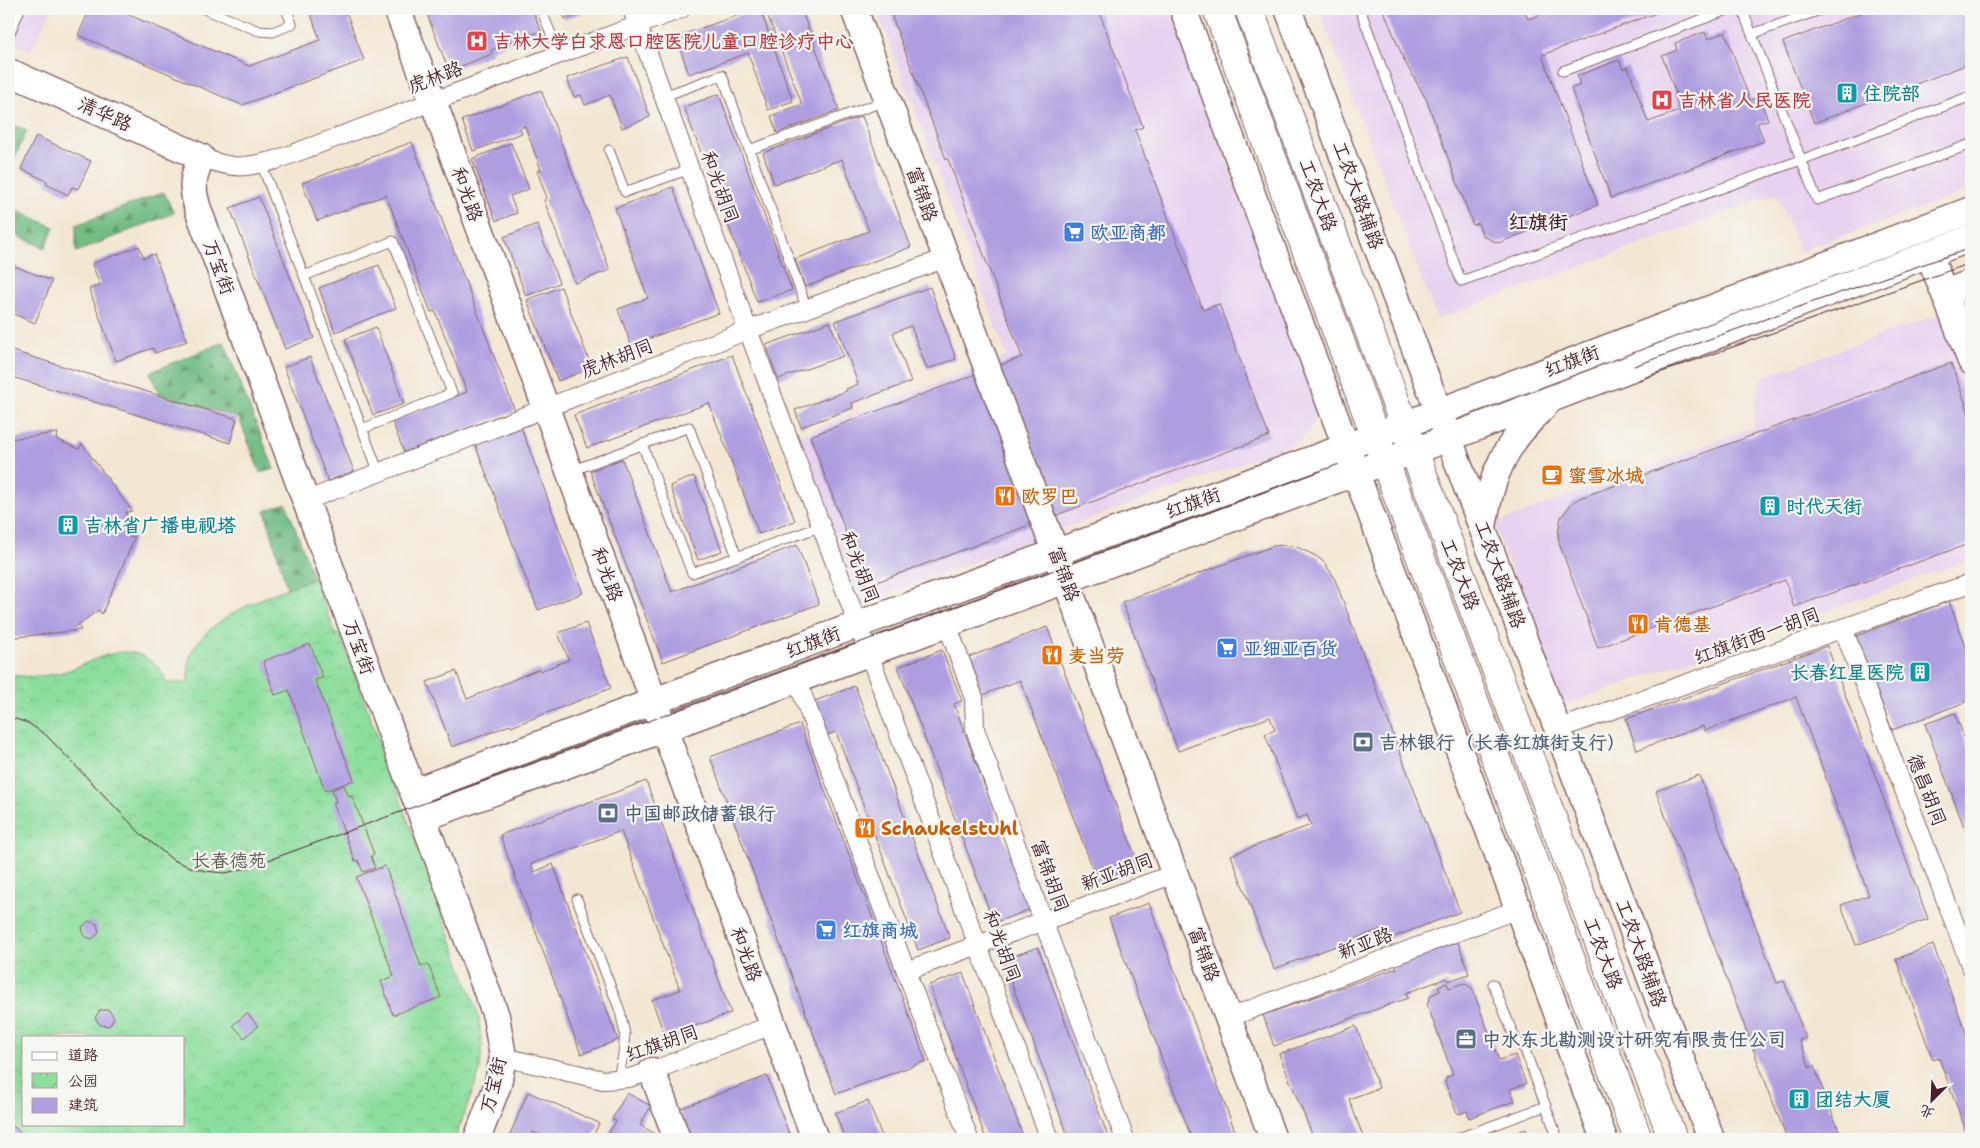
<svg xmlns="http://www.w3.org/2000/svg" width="1980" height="1148" viewBox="0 0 1980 1148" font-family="'Shantell Sans','LXGW WenKai TC',sans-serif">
<defs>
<pattern id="forest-firs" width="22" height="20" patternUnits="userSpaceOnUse" patternTransform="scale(1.25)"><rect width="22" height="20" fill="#72bd84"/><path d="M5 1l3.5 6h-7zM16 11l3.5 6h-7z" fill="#60996c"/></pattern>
<pattern id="park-crowns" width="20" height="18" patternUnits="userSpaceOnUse" patternTransform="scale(1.25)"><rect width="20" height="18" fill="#8dde9d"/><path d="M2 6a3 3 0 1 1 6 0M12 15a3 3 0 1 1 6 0" fill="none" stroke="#7bbe87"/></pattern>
</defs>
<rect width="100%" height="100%" fill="#f6f6f2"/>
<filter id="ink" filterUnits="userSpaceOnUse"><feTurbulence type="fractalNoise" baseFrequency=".02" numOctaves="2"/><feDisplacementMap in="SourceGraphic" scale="10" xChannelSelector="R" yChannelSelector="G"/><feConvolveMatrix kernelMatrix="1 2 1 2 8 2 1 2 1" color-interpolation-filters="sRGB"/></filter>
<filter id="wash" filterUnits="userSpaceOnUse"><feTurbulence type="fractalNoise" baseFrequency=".0096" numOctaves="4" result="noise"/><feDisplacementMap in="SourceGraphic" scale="20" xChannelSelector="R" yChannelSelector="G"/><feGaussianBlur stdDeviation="1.12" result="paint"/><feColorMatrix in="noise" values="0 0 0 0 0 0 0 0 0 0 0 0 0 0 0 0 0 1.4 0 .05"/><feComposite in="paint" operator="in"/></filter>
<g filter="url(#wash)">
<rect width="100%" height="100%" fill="#f3e7d3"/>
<g fill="#e7d2ef">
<path d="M 9,9 L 52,9 L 31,51 L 9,41 Z"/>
<path d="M 877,9 L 1171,9 L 1316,405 L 1317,416 L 1312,428 L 1301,439 L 1289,446 L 861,603 L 798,436 L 1007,356 Z"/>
<path d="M 1319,9 L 1971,9 L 1971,190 L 1800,251 L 1777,194 L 1437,319 Z"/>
<path d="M 1944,313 L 1971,383 L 1971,559 L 1561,706 L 1494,524 L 1754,427 L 1755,398 L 1763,377 Z"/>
</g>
<g fill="url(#forest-firs)" stroke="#5e6e58">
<path d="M 9,123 L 27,131 L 9,171 Z"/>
<path d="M 164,192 L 174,213 L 76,252 L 76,225 Z"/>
<path d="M 9,207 L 54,227 L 45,248 L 9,232 Z"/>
<path d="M 224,342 L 274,469 L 260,473 L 239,418 L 159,394 L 150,372 Z"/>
<path d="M 286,503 L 314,579 L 287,588 L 265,511 Z"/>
</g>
<path fill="url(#park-crowns)" stroke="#6c7e64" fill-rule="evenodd" d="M 314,579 L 336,635 L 340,634 L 478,1013 L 482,1045 L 480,1071 L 455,1139 L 9,1139 L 9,675 C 26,677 43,677 59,673 C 89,666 121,638 151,661 C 159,667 164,673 166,683 L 188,683 C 189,675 187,664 190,656 C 205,617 277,591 314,579 ZM 24,1037 L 184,1037 L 184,1124 L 24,1124 Z"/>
<g id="blocks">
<g fill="#ae9ee0">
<path d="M 90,9 L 115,9 L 249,66 L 320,40 L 309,9 L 345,9 L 364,60 L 242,105 L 78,35 Z"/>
<path d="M 425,9 L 532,9 L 541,31 L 491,50 L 492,54 L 449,71 Z"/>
<path d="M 561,9 L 591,9 L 565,19 Z"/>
<path d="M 756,9 L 760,9 L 793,101 L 768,110 L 748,53 L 689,74 L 676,37 Z"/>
<path d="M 765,9 L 801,9 L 839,110 L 777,133 L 771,116 L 802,104 Z"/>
<path d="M 889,9 L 1098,9 L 1143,127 L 1135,130 L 1203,310 L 1219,304 L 1269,436 L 866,586 L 810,436 L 1022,357 L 948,159 L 946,159 Z"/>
<path d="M 1383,9 L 1524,9 L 1528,19 L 1555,9 L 1667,9 L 1542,55 L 1598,205 L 1498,243 L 1483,236 L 1478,223 L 1473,225 L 1426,99 L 1405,62 Z"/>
<path d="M 1871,9 L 1971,9 L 1971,63 L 1814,123 L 1783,42 Z"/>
<path d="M 1705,32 L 1708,39 L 1725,32 L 1750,100 L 1759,97 L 1768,120 L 1757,123 L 1764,141 L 1611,198 L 1571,89 L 1580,85 L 1577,76 L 1619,60 L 1623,69 L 1628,67 L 1648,122 L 1682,110 L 1662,56 L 1677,50 L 1675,43 Z"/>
<path d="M 628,57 L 650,117 L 622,128 L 610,95 L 585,105 L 581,95 L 574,97 L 567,78 Z"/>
<path d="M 541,90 L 610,270 L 575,283 L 544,200 L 547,198 L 537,171 L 541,170 L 525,126 L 520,128 L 522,133 L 473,151 L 462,120 Z"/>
<path d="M 719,94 L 792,290 L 757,302 L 684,107 Z"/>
<path d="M 862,116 L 911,247 L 805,287 L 795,259 L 869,231 L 842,159 L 774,184 L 763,153 Z"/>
<path d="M 36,136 L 91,161 L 78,189 L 72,187 L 68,195 L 46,184 L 47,181 L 21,169 Z"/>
<path d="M 412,142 L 515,411 L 404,452 L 392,421 L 467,392 L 435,311 L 431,312 L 386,195 L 317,221 L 302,183 Z"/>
<path d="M 511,143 L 529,189 L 510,196 L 517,213 L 496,221 L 472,159 Z"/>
<path d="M 673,187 L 719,313 L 631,345 L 618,309 L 648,298 L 615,208 Z"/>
<path d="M 259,197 L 314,338 L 285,349 L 230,208 Z"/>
<path d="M 537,224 L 559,283 L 526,296 L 504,237 Z"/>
<path d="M 139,246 L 144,258 L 154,254 L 187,341 L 155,353 L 153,348 L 116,361 L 89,289 L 100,285 L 92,264 Z"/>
<path d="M 9,264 L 52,281 L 35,323 L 9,312 Z"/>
<path d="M 379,265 L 396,308 L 335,332 L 319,288 Z"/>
<path d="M 561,287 L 592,368 L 558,381 L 527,300 Z"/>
<path d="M 930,287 L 956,359 L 927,369 L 911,326 L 893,333 L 911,382 L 852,403 L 853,408 L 801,427 L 795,410 L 847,391 L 846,389 L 858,384 L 835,321 Z"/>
<path d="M 830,322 L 843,356 L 778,379 L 766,345 Z"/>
<path d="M 376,327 L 404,404 L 373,415 L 345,339 Z"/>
<path d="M 9,350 L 237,419 L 230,443 L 9,376 Z"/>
<path d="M 732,355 L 795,521 L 759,534 L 709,403 L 587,448 L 574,415 Z"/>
<path d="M 310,357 L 354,471 L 328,481 L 284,367 Z"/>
<path d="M 1951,363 L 1971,419 L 1971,543 L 1794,607 L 1785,580 L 1598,648 L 1559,543 L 1558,534 L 1561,517 L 1572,503 L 1580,498 Z"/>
<path d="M 521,427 L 583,593 L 538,610 L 475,444 Z"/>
<path d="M 58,433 L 56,439 L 79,449 L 82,444 L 132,511 L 126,512 L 129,537 L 135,537 L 102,614 L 98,610 L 78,625 L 81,630 L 9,638 L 9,439 Z"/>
<path d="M 622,459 L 672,592 L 797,545 L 819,604 L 663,662 L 590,471 Z"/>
<path d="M 694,476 L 722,551 L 698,560 L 670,486 Z"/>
<path d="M 1285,545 L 1297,547 L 1316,556 L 1324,562 L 1334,577 L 1460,912 L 1383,941 L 1379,930 L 1274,969 L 1231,855 L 1311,825 L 1307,815 L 1297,819 L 1265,734 L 1275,730 L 1270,717 L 1178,751 L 1122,602 L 1273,546 Z"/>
<path d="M 1949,601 L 1971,660 L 1971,700 L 1892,730 L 1856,636 Z"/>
<path d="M 586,623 L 611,688 L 511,727 L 510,725 L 452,747 L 427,682 L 456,671 L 467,699 L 539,669 L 540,671 L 569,660 L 558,633 Z"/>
<path d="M 1047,627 L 1140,868 L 1099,884 L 1020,680 L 983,695 L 969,657 Z"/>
<path d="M 310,644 L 323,678 L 315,680 L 354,780 L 325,791 L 289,690 L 275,695 L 263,661 Z"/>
<path d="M 1827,646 L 1928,919 L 1856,945 L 1841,905 L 1869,895 L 1796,697 L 1704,731 L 1703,726 L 1637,750 L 1626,719 Z"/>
<path d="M 942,650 L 962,701 L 954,704 L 1031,909 L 994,923 L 898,667 Z"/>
<path d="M 855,686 L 950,938 L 918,950 L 836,732 L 822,737 L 809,703 Z"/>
<path d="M 1955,713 L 1971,756 L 1971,845 L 1925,724 Z"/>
<path d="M 800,724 L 926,1061 L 836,1094 L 710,757 Z"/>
<path d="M 1699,775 L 1777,983 L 1784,981 L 1806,1038 L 1799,1040 L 1810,1068 L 1814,1066 L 1842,1139 L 1787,1139 L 1656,791 Z"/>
<path d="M 646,781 L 731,1013 L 665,1037 L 652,1000 L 680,990 L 621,831 L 531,864 L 534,872 L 553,864 L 618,1040 L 581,1054 L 500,835 Z"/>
<path d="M 344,785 L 349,797 L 352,796 L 374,854 L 371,856 L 375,868 L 363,872 L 358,860 L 355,861 L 333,803 L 336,802 L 332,790 Z"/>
<path d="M 385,866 L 421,966 L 428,964 L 441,997 L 393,1015 L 381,981 L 394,976 L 356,877 Z"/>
<path d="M 1149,903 L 1238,1139 L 1192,1139 L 1109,918 Z"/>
<path d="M 89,921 L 97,924 L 99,933 L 92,939 L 84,936 L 82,927 Z"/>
<path d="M 1458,942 L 1469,974 L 1448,981 L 1447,978 L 1406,993 L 1408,998 L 1274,1046 L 1263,1015 L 1397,968 L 1395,964 Z"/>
<path d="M 1933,945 L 1971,1046 L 1971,1139 L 1969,1139 L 1939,1058 L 1933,1060 L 1896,959 Z"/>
<path d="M 1038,947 L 1091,1092 L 1109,1139 L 1069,1139 L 1003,960 Z"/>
<path d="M 963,973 L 1024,1139 L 986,1139 L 929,985 Z"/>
<path d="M 1447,983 L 1449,988 L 1464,983 L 1472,988 L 1499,1060 L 1515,1055 L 1526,1084 L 1510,1089 L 1515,1101 L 1469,1118 L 1467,1111 L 1459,1114 L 1456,1111 L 1445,1082 L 1447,1077 L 1453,1075 L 1427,1004 L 1431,995 L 1440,991 L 1438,986 Z"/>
<path d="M 100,1010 L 109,1010 L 114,1018 L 109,1026 L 100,1025 L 95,1018 Z"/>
<path d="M 247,1013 L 258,1026 L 244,1038 L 233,1025 Z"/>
<path d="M 1356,1026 L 1379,1088 L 1349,1099 L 1364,1139 L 1314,1139 L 1279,1054 Z"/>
<path d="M 767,1076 L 791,1139 L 690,1139 L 679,1109 Z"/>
<path d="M 528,1092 L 599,1123 L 592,1139 L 549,1139 L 533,1132 L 530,1139 L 508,1139 Z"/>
<path d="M 627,1093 L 651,1106 L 640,1125 L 657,1135 L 655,1139 L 612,1139 L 607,1136 L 616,1121 L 612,1119 Z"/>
<path d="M 868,1101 L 883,1139 L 845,1139 L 835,1113 Z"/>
<path d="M 9,1123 L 28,1139 L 9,1139 Z"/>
<path d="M 1526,1129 L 1530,1139 L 1498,1139 Z"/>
</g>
</g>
</g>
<g filter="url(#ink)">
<use href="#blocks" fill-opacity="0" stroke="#856566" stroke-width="1"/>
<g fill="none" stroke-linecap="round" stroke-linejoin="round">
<g stroke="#856566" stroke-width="11">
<g id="lane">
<path d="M 204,9 L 259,31 L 273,32 L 292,24 L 286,9"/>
<path d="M 541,9 L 559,54"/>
<path d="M 1360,9 L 1461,281 L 1801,160 L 1971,96"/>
<path d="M 1742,9 L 1817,200 L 1971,144"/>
<path d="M 1752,34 L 1823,9"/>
<path d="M 9,35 L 20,9"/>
<path d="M 1563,71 L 1730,9"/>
<path d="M 664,96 L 722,75 L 807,309"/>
<path d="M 609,150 L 625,192 L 690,169"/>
<path d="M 749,150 L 885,101"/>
<path d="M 261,163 L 379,473"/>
<path d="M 304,276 L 393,241 L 452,393 L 362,429"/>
<path d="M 642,444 L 692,573 L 822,526"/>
<path d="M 571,471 L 689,427 L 737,557"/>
<path d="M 577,899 L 620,1011 L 625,1034 L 623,1055 L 618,1079"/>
<path d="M 1493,984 L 1514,1036 L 1525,1050 L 1558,1139"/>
<path d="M 1456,1139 L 1546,1106"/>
</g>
</g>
<g stroke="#856566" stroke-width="20">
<g id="street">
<path d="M 632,9 L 748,330 L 1050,1139"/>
<path d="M 201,157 C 233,170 244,168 276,160 L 681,9"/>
<path d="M 305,501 L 748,330 L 946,258"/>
<path d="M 947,624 L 974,698 L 975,729 L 1043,921 L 1125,1139"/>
<path d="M 1843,628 L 1971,967"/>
<path d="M 797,680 L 969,1139"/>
<path d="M 1558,729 L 1971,583"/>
<path d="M 906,971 L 1174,874"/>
<path d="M 1228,1018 L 1518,909"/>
<path d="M 503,1057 L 603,1080 L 629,1078 L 652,1071 L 772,1025"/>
</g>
</g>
<g stroke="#856566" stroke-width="29">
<g id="secondary">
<path d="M 397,9 L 433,101 L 815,1139"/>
<path d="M 854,9 L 1273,1139"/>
<path d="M 1183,9 L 1604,1139"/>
<path d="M 1288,9 L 1711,1139"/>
<path d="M 9,72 L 201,157 C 192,179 191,189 199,212 L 496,1016 L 503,1057 L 498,1084 L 477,1139"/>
<path d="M 1929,254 L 1971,361"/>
<path d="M 1945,293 L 1971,283"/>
<path d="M 1483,527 C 1488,496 1495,468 1513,442 C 1522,428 1535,416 1546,404"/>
<path d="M 413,792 L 859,624 L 1346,447 L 1971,210"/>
<path d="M 423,818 L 1449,438 L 1971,238"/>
<path d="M 652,1071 L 677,1139"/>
</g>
</g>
<g stroke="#856566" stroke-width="30">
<g id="primary">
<path d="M 1217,9 L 1385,462 L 1638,1139"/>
<path d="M 1249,9 L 1414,451 L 1673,1139"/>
</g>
</g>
<use href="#lane" stroke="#fff" stroke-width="9"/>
<use href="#street" stroke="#fff" stroke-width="18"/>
<use href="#secondary" stroke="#fff" stroke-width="26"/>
<use href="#primary" stroke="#fff" stroke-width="28"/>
<g stroke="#4a1f2b" stroke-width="1">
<path d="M 1634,366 L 1813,302 L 1971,248"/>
<path d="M 1639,380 L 1971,263"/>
<path d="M 9,717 L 28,723 L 46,735 L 142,835 L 173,860 L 190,867 L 205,871 L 225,873 L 247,868 L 660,717 L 1320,471"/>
</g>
</g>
</g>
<defs>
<g id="hospital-square" transform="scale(1.125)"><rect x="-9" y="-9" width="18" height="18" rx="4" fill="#e0444e" stroke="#f6f6f2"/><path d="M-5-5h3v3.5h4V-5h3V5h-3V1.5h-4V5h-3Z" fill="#fff"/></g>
<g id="building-square" transform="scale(1.125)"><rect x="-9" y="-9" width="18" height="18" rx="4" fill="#0f9aa8" stroke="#f6f6f2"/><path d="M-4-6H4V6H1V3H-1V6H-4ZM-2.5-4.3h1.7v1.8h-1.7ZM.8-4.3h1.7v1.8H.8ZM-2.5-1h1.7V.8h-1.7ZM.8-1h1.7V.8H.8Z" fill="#fff"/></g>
<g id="supermarket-square" transform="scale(1.125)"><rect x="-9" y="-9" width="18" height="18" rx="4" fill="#3f7fe0" stroke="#f6f6f2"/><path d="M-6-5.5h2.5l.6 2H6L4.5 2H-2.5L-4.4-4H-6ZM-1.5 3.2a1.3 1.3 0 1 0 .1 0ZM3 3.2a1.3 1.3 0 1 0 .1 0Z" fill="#fff"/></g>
<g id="cafe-square" transform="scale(1.125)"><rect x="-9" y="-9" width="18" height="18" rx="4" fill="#e8710a" stroke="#f6f6f2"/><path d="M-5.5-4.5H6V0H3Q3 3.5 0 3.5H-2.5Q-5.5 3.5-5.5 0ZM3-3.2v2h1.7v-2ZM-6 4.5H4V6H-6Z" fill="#fff"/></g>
<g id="restaurant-square" transform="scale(1.125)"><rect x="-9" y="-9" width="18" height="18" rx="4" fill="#e8710a" stroke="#f6f6f2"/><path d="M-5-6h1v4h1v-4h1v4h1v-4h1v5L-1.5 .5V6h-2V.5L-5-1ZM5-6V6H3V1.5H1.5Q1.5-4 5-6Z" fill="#fff"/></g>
<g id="bank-square" transform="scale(1.125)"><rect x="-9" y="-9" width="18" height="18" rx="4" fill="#5c6f8a" stroke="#f6f6f2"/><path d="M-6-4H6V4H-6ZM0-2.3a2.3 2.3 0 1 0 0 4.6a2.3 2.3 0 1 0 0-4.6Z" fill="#fff"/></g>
<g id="office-square" transform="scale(1.125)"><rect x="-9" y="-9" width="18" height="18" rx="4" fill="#5c6f8a" stroke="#f6f6f2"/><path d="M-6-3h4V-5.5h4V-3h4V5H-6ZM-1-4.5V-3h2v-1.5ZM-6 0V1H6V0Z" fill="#fff"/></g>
</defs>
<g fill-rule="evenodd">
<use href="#hospital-square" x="477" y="41"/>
<use href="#building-square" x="1847" y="93"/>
<use href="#hospital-square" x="1662" y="100"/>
<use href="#supermarket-square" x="1074" y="232"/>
<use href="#cafe-square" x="1552" y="475"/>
<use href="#restaurant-square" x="1005" y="496"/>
<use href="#building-square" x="1770" y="506"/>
<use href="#building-square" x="68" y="525"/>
<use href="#restaurant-square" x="1638" y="624"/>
<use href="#supermarket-square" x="1227" y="648"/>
<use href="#restaurant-square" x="1052" y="655"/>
<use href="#building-square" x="1920" y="672"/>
<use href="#bank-square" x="1363" y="742"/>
<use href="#bank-square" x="608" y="813"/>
<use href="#restaurant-square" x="865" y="828"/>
<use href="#supermarket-square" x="826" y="930"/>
<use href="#office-square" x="1466" y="1039"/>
<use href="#building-square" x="1799" y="1099"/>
</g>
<g text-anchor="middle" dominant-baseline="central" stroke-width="4.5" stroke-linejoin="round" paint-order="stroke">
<g font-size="19" font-weight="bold" fill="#be3a42" stroke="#f6f6f2" text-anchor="start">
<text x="493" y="41">吉林大学白求恩口腔医院儿童口腔诊疗中心</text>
<text x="1678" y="100">吉林省人民医院</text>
</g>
<g font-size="19" fill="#4a1f2b" stroke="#f6f6f2">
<text transform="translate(435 77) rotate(-21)">虎林路</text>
<text transform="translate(105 114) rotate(24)">清华路</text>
<text transform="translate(720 187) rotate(70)">和光胡同</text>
<text transform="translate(467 194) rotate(70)">和光路</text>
<text transform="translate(922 194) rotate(70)">富锦路</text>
<text transform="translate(1318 195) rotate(70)">工农大路</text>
<text transform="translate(1358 195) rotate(70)">工农大路辅路</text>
<text transform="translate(219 267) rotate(70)">万宝街</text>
<text transform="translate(617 358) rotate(-21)">虎林胡同</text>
<text transform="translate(1572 361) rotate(-21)">红旗街</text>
<text transform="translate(1193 503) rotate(-20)">红旗街</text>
<text transform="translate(860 567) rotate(69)">和光胡同</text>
<text transform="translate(607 574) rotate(70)">和光路</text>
<text transform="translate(1064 574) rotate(70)">富锦路</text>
<text transform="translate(1460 574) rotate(69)">工农大路</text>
<text transform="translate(1500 574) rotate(70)">工农大路辅路</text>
<text transform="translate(1757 636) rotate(-20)">红旗街西一胡同</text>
<text transform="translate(813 642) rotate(-21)">红旗街</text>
<text transform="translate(359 647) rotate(70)">万宝街</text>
<text transform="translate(1927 790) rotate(69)">德昌胡同</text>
<text transform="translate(1117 872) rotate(-20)">新亚胡同</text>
<text transform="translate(1050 876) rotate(70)">富锦胡同</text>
<text transform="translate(1365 943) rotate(-21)">新亚路</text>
<text transform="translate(1002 946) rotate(70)">和光胡同</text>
<text transform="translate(1603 953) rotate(69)">工农大路</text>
<text transform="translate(1641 953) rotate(70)">工农大路辅路</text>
<text transform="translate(746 954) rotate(70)">和光路</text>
<text transform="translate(1204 954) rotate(70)">富锦路</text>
<text transform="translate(662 1043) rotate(-19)">红旗胡同</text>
<text transform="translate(493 1085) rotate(-76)">万宝街</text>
</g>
<g font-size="19" font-weight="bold" fill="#0d838f" stroke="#f6f6f2" text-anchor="start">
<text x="1863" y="93">住院部</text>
<text x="1786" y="506">时代天街</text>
<text x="84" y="525">吉林省广播电视塔</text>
<text x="1904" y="672" text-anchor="end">长春红星医院</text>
<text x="1815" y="1099">团结大厦</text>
</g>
<g font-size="19" font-weight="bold" fill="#366cbe" stroke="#f6f6f2" text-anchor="start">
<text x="1090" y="232">欧亚商都</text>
<text x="1243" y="648">亚细亚百货</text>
<text x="842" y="930">红旗商城</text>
</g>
<g font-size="19" font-weight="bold" fill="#c56008" stroke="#f6f6f2" text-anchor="start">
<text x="1568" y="475">蜜雪冰城</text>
<text x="1021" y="496">欧罗巴</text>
<text x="1654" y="624">肯德基</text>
<text x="1068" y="655">麦当劳</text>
<text x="881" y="828">Schaukelstuhl</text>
</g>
<g font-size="19" font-weight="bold" fill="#4e5e75" stroke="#f6f6f2" text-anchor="start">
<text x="1379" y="742">吉林银行（长春红旗街支行）</text>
<text x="624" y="813">中国邮政储蓄银行</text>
<text x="1482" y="1039">中水东北勘测设计研究有限责任公司</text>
</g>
<g font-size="19" fill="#5e584d" stroke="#f6f6f2">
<text x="229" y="860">长春德苑</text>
</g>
<g font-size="20" font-weight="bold" fill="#4a1f2b" stroke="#f6f6f2">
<text x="1538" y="222">红旗街</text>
</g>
</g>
<rect width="1980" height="1148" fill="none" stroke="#f6f6f2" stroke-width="30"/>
<rect x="22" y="1036" width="162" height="90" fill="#f6f6f2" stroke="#b1a0a2"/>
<rect x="32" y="1052" width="25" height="8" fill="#ffffff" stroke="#b1a0a2"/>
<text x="68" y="1060" font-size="15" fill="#4a1f2b">道路</text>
<rect x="32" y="1073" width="25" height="15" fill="url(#park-crowns)" stroke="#b1a0a2"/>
<text x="68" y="1086" font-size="15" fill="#4a1f2b">公园</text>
<rect x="32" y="1098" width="25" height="15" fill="#ae9ee0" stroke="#b1a0a2"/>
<text x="68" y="1110" font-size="15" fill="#4a1f2b">建筑</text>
<g transform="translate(1932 1100) rotate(204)" stroke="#f6f6f2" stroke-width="4" paint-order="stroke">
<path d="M0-4L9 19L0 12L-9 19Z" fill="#4a1f2b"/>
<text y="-8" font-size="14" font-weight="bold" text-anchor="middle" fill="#4a1f2b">北</text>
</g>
</svg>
